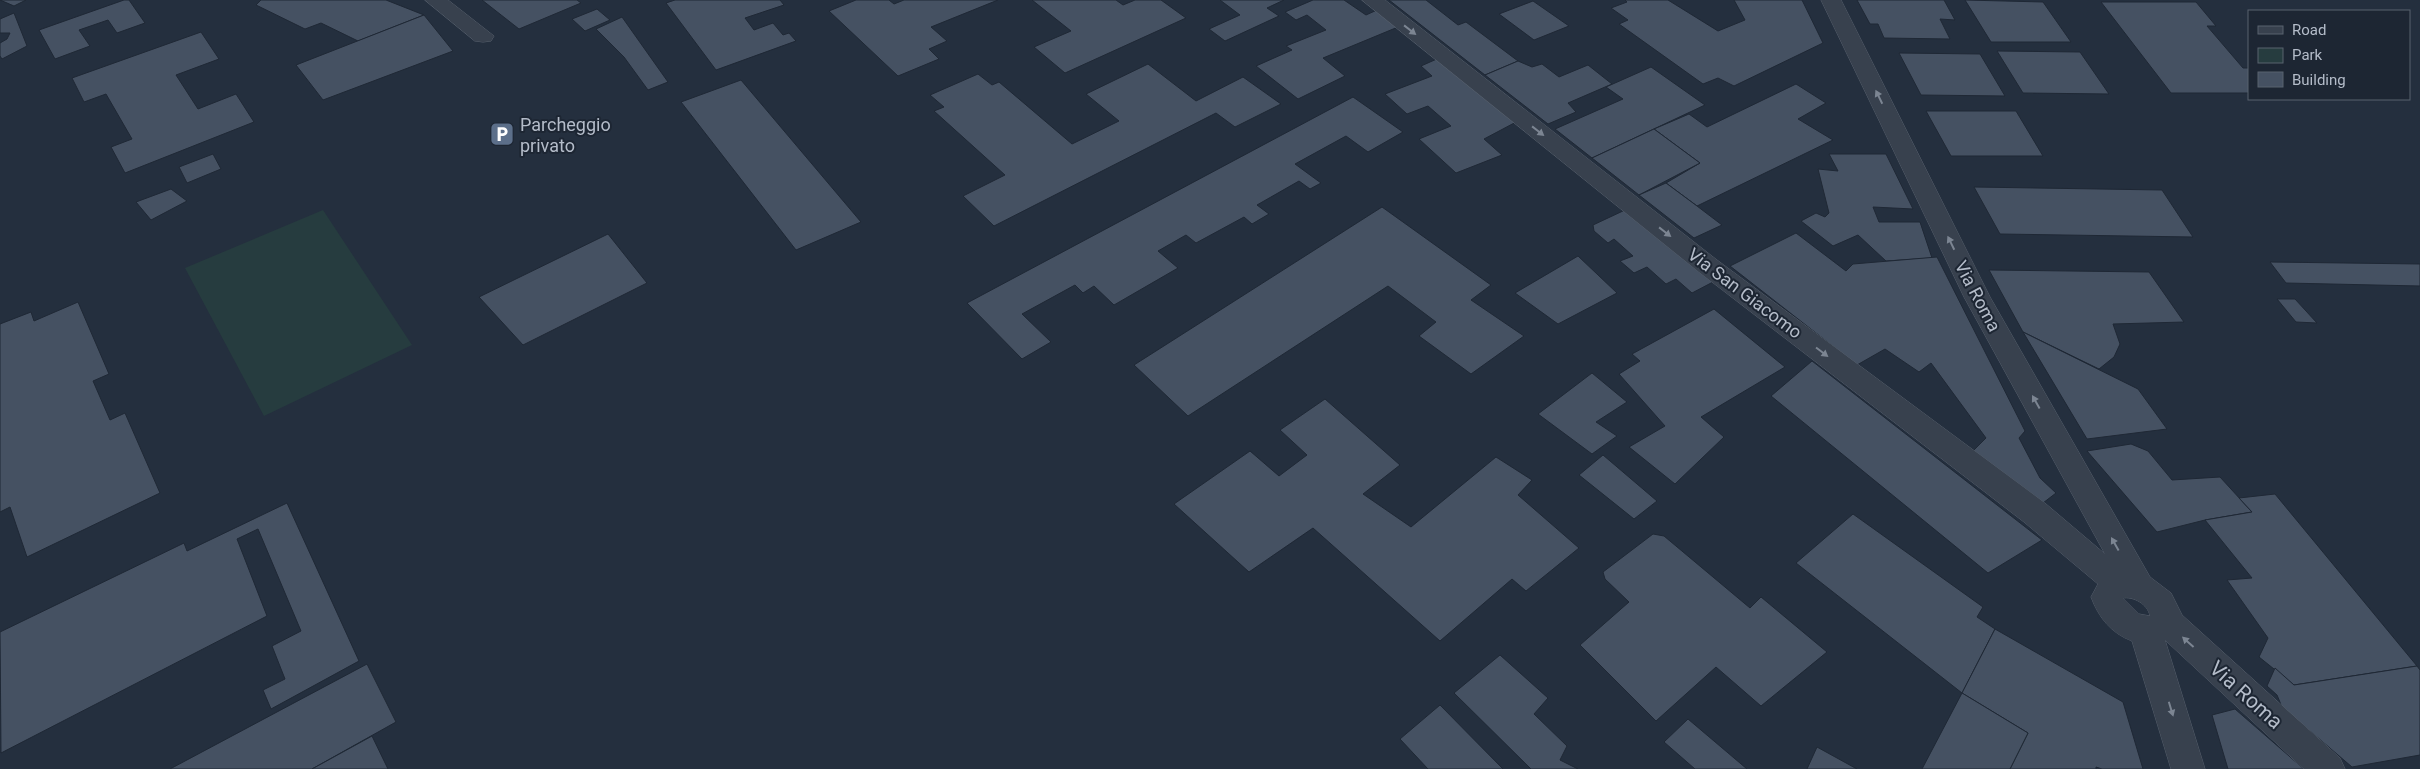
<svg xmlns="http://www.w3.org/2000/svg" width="2420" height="769" viewBox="0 0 2420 769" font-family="Roboto,sans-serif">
<rect width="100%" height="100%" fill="#242f3e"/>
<path fill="#263c3f" d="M 323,210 L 412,345 L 264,416 L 185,268 Z"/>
<g fill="#455162" stroke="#1f2835">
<path d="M 0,0 L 26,0 L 14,6 Z"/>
<path d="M 124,0 L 129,0 L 145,23 L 117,33 L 108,20 L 79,30 L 90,46 L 55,59 L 39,30 Z"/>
<path d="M 261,0 L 386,0 L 424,15 L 358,41 L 321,23 L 305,29 L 256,5 Z"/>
<path d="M 482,0 L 577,0 L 581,3 L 519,29 Z"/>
<path d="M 675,0 L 780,0 L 784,5 L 745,18 L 754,30 L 773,23 L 783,35 L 789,33 L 796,41 L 716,70 L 666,3 Z"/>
<path d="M 856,0 L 889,0 L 894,4 L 904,0 L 998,0 L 931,27 L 947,41 L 929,49 L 939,59 L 898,76 L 829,11 Z"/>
<path d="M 1032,0 L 1116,0 L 1123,5 L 1135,0 L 1161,0 L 1186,18 L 1065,73 L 1034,47 L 1071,31 Z"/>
<path d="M 1220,0 L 1284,0 L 1267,8 L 1279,16 L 1225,41 L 1209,29 L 1240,15 Z"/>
<path d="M 1313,0 L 1344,0 L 1366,15 L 1377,10 L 1398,27 L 1323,58 L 1345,76 L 1298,99 L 1256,66 L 1292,50 L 1286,46 L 1326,30 L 1307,15 L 1296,20 L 1285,12 Z"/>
<path d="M 1389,0 L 1426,0 L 1458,25 L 1466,22 L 1518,61 L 1485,75 Z"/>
<path d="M 1625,0 L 1668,0 L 1718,31 L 1745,20 L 1734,0 L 1802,0 L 1823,43 L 1734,86 L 1718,78 L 1703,84 L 1619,24 L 1628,20 L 1611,8 L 1627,2 Z"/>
<path d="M 1857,0 L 1944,0 L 1955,20 L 1940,19 L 1950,39 L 1884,38 L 1878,24 L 1870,24 Z"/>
<path d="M 1965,0 L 2043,2 L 2071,42 L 1991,42 Z"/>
<path d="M 1533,1 L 1569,26 L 1534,40 L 1499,14 Z"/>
<path d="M 2101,2 L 2196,2 L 2216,26 L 2207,26 L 2243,68 L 2249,68 L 2249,93 L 2171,93 Z"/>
<path d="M 597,9 L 610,20 L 585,31 L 572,19 Z"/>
<path d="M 14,13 L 27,46 L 2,59 L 0,56 L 0,43 L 7,39 L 10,33 L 0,33 L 0,19 Z"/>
<path d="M 424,15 L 453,51 L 323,100 L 296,65 Z"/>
<path d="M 622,17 L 668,82 L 648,90 L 624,57 L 596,29 Z"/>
<path d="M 201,32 L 219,59 L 176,75 L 198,109 L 236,94 L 254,122 L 125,173 L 111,147 L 132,139 L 106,94 L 84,102 L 72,78 Z"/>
<path d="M 1997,51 L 2080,52 L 2109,94 L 2023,93 Z"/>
<path d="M 1899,53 L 1980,54 L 2005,96 L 1921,95 Z"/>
<path d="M 1439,58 L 1518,121 L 1484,139 L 1502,155 L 1456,173 L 1419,139 L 1451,126 L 1428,106 L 1407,114 L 1385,94 L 1432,76 L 1421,66 Z"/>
<path d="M 1518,61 L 1532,67 L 1542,64 L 1559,77 L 1588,65 L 1612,84 L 1568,103 L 1576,112 L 1548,124 L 1485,75 Z"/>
<path d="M 1148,64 L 1196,101 L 1243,77 L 1281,104 L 1235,127 L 1216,113 L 994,226 L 963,196 L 1005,175 L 934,111 L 944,107 L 930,95 L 978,74 L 992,85 L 999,82 L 1072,144 L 1119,121 L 1086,94 Z"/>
<path d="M 1651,67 L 1705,105 L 1592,158 L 1555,129 L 1623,99 L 1606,87 Z"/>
<path d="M 741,80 L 861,222 L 796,250 L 681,102 Z"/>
<path d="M 1796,84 L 1826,103 L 1798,119 L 1833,140 L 1697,206 L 1666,183 L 1700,163 L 1654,129 L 1689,114 L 1707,127 Z"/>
<path d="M 1353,97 L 1403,132 L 1368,152 L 1346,136 L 1295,164 L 1321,183 L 1310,189 L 1299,181 L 1257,205 L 1269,214 L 1252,224 L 1244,217 L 1196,243 L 1186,235 L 1158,251 L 1178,268 L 1114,305 L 1094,286 L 1083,293 L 1075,285 L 1022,314 L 1051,342 L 1022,359 L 967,303 Z"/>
<path d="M 1926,111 L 2016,111 L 2043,156 L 1951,156 Z"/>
<path d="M 1654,129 L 1700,163 L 1639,195 L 1592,158 Z"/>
<path d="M 213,154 L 221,169 L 187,183 L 179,167 Z"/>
<path d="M 1829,154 L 1886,154 L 1913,209 L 1873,207 L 1879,222 L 1920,222 L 1932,258 L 1886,261 L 1858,235 L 1833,246 L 1801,221 L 1816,213 L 1825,217 L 1829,213 L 1818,169 L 1838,171 Z"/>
<path d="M 1666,183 L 1697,206 L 1722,225 L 1694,238 L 1639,195 Z"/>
<path d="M 1974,187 L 2162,190 L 2193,237 L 2000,234 Z"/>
<path d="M 171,189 L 187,201 L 151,220 L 136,202 Z"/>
<path d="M 1382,207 L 1491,285 L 1471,300 L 1524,336 L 1471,374 L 1419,336 L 1436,322 L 1388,286 L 1188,416 L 1134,365 Z"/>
<path d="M 1625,210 L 1713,282 L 1692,293 L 1676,279 L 1666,284 L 1647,267 L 1634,273 L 1620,261 L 1633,256 L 1614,239 L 1608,243 L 1594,231 L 1593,225 Z"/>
<path d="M 1796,233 L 1846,271 L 1853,264 L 1937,257 L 2025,431 L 2019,438 L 2040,478 L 2056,493 L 2043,503 L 1973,451 L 1986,438 L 1931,363 L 1919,372 L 1885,349 L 1857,365 L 1730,266 Z"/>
<path d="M 608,234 L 647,283 L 523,345 L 479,297 Z"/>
<path d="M 1578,256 L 1617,293 L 1558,324 L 1515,293 Z"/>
<path d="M 2270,262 L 2420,264 L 2420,286 L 2286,283 Z"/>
<path d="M 1989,270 L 2149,272 L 2184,322 L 2113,324 L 2120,344 L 2114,357 L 2099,369 L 2023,332 Z"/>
<path d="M 2277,299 L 2295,299 L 2317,323 L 2296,322 Z"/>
<path d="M 78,302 L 109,374 L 93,381 L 110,420 L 125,413 L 160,493 L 27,557 L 10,507 L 0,512 L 0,324 L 31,312 L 34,321 Z"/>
<path d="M 1714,309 L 1785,367 L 1701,417 L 1724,437 L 1675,484 L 1629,447 L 1665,426 L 1619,374 L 1640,361 L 1632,354 Z"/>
<path d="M 2023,332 L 2138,389 L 2167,429 L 2087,439 Z"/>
<path d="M 1812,361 L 2042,540 L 1988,573 L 1771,396 Z"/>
<path d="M 1592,373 L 1627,402 L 1596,422 L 1617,436 L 1592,454 L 1538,414 Z"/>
<path d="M 1325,399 L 1400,465 L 1363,494 L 1411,527 L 1496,457 L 1532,480 L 1518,495 L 1579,548 L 1526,591 L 1512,579 L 1440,641 L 1313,528 L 1249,572 L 1174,504 L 1250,451 L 1279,476 L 1307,455 L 1280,430 Z"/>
<path d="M 2131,444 L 2148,451 L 2172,480 L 2220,477 L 2252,512 L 2205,520 L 2157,532 L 2087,451 Z"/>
<path d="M 1603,455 L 1657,501 L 1634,519 L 1579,475 Z"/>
<path d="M 2275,494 L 2417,666 L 2294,685 L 2259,657 L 2268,638 L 2227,580 L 2252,578 L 2205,520 L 2252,512 L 2239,498 Z"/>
<path d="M 287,503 L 359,661 L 271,709 L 263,690 L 285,679 L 272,646 L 301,631 L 258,529 L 237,539 L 267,616 L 1,753 L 0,632 L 184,543 L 187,551 Z"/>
<path d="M 1853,514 L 1983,607 L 1977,617 L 1995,629 L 1962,693 L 1796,563 Z"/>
<path d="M 1653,534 L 1664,536 L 1750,608 L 1761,597 L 1827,652 L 1761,706 L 1716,667 L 1656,721 L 1580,645 L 1629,602 L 1605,579 L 1603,572 Z"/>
<path d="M 1995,629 L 2123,702 L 2143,769 L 2102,769 L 2096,767 L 2096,769 L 2010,769 L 2028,733 L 1962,693 Z"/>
<path d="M 1500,655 L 1548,698 L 1534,714 L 1567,746 L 1560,760 L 1578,769 L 1531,769 L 1454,693 Z"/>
<path d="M 367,664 L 396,722 L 312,769 L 170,769 Z"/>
<path d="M 2417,666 L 2420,670 L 2420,755 L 2352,767 L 2282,707 L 2277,695 L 2267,686 L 2275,668 L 2294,685 Z"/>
<path d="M 1962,693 L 2028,733 L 2010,769 L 1922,769 Z"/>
<path d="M 1440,705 L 1503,769 L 1428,769 L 1400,739 Z"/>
<path d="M 2235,709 L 2304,769 L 2228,769 L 2212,715 Z"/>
<path d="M 1688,719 L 1747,769 L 1695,769 L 1664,742 Z"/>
<path d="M 372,736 L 388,769 L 312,769 Z"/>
<path d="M 1817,747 L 1857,769 L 1807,769 Z"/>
</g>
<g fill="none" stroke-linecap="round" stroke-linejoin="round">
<g stroke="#565f6c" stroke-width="1">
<g id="minor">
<path d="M 425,0 L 448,0 L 494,36 L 491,41 L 483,42 L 475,41 Z"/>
<path d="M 1362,0 L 1385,0 L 1717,260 L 2046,504 L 2105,554 L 1964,297 L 1821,0 L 1841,0 L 1990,297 L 2150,577 L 2171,593 L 2182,615 L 2340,758 L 2345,769 L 2304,769 L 2165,640 L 2205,769 L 2171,769 L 2132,641 C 2111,633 2099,618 2091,597 L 2098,584 L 2024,522 L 1699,272 ZM 2123,598 C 2133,596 2148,604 2150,616 L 2139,614 Z"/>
</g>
</g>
<use href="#minor" fill="#38414e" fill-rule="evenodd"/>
</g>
<defs><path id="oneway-solid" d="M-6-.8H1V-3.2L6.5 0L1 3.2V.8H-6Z" transform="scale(1.25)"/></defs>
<g fill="#7c8592">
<use href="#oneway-solid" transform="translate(1410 30) rotate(38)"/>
<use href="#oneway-solid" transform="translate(1879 97) rotate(-116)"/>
<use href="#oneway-solid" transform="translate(1538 131) rotate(38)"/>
<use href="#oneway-solid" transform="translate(1665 232) rotate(38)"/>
<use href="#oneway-solid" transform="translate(1951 243) rotate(-116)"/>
<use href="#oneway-solid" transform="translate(1822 352) rotate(37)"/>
<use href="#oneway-solid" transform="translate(2036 402) rotate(-119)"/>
<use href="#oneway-solid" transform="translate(2115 544) rotate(-119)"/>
<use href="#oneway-solid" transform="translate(2188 642) rotate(-138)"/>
<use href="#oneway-solid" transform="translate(2171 709) rotate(73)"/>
</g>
<defs>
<g id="parking-square" transform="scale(1.25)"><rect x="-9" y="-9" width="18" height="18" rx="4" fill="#5c6f8a" stroke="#1d2633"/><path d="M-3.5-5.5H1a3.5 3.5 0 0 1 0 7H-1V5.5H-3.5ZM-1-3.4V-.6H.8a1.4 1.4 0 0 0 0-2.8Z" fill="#fff"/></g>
</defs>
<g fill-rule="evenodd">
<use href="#parking-square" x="502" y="134"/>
</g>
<g text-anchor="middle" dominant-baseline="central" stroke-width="4" stroke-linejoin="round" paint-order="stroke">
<g font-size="18" fill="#b4bcc9" stroke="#1d2633" text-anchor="start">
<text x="520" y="124">Parcheggio<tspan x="520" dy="21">privato</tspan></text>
</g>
<g font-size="18" fill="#b4bcc9" stroke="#1d2633">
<text transform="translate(1745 293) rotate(37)">Via San Giacomo</text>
<text transform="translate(1978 296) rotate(62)">Via Roma</text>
</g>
<g font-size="21" fill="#b4bcc9" stroke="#1d2633">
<text transform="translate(2246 695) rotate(42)">Via Roma</text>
</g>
</g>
<rect x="2248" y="10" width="162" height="90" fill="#1d2633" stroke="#59626f"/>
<rect x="2258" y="26" width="25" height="8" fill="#38414e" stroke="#59626f"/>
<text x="2292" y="35" font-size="15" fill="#b4bcc9">Road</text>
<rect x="2258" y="48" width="25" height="15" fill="#263c3f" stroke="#59626f"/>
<text x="2292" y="60" font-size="15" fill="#b4bcc9">Park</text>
<rect x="2258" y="72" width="25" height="15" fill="#455162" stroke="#59626f"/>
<text x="2292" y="85" font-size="15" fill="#b4bcc9">Building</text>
</svg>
